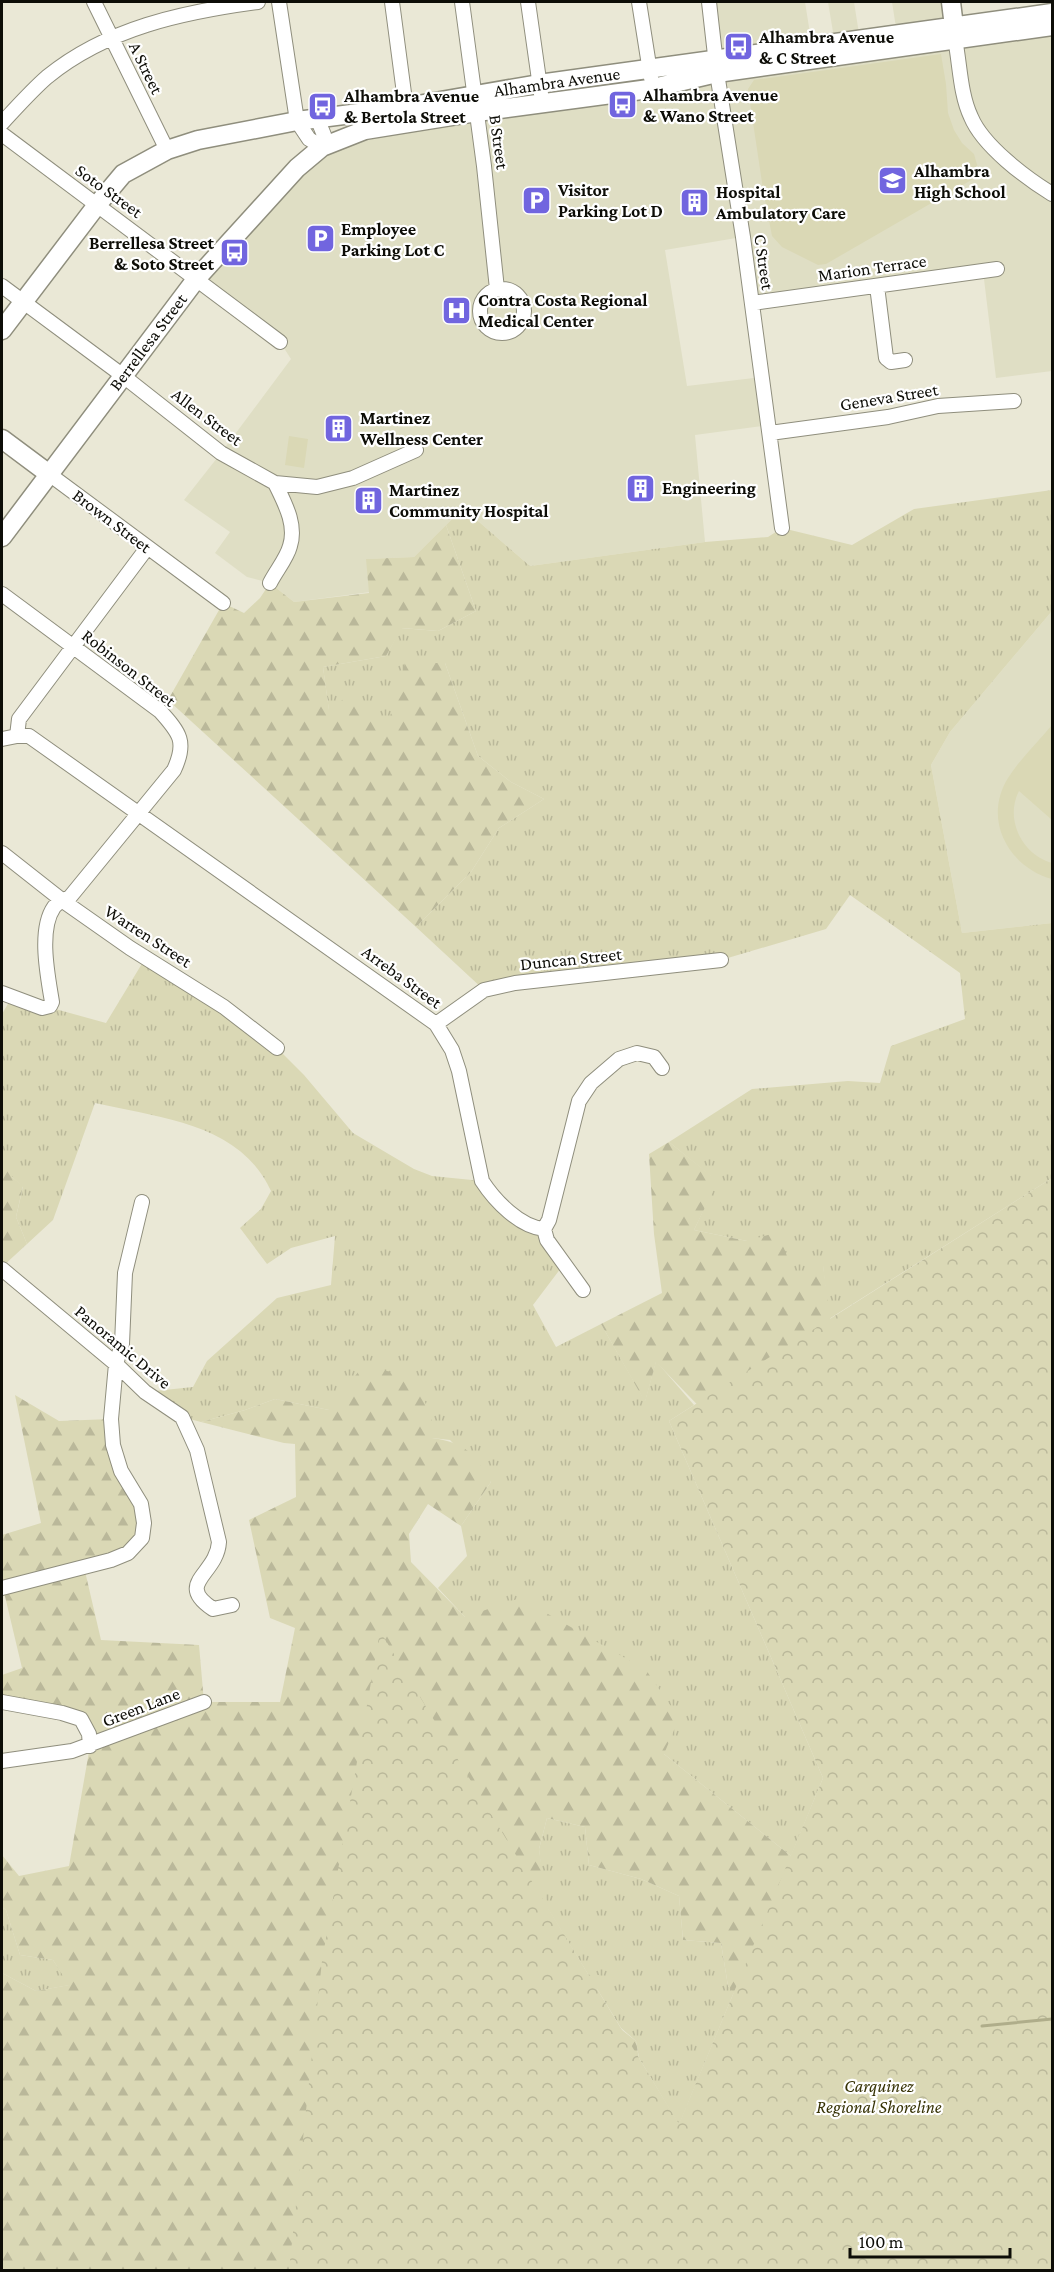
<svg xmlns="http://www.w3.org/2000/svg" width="1054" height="2272" font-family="'Crimson Pro',serif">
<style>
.built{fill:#dfdec4}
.grass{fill:url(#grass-tufts)}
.forest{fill:url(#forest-firs)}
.park{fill:url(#park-crowns)}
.pitch{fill:#dad8b5}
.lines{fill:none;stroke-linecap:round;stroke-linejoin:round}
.stream{stroke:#afad8a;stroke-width:3}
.street-casing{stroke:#8f8e7d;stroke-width:16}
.secondary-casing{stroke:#8f8e7d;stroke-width:21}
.street{stroke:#fff;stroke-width:14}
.secondary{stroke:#fff;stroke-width:18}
.labels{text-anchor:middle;stroke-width:4.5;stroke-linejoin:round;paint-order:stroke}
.poi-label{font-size:18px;font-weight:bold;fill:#0d0d07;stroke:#fff;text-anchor:start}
.street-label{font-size:18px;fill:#0d0d07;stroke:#fff}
.park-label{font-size:18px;font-style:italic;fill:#363204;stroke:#fff}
</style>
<defs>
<pattern id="grass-tufts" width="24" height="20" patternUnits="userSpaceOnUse" patternTransform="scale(1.5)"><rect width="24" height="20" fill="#dad8b5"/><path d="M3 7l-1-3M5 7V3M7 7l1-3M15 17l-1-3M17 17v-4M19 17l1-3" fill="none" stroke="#bab89a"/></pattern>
<pattern id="forest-firs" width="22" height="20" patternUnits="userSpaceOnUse" patternTransform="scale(1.5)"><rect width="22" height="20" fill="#dad8b5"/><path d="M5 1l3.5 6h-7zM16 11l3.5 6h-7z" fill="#bab89a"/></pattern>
<pattern id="park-crowns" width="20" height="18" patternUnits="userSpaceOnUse" patternTransform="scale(1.5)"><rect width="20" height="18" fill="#dad8b5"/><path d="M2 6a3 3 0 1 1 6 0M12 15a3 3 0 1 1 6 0" fill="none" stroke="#bab89a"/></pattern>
</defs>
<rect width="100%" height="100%" fill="#eae8d6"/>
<path class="built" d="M709,2H805L812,46L715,58Z
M828,2H854L860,40L835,44Z
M892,2H951L954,26L897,34Z
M1052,26V371L996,378L983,271L752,303L742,237L665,250L687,386L762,377L769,425L695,435L705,542L530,566L463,508L414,557L367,559L370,592L294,602L270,583L247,577L215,553L230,532L184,500L221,453L291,359L280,342L197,278L297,168L345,137Z
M1052,611V923L962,933L931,765L950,732Z"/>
<path class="grass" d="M1052,490V611L950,732L931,765L962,933L1052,923V1178L829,1319L823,1266L794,1276L747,1241L694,1230L717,1181L669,1142L752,1089L848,1081L880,1083L891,1046L965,1019L960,973L850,895L826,929L721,960L484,990L416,927L471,872L499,828L544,799L511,782L478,756L445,663L383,739L329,711L323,667L386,656L401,628L438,631L476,611L446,525L463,508L530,566L705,542L768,537L782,528L852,545L914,509Z
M146,957L277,1048L304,1075L353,1133L414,1169L432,1176L482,1181L533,1228L564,1264L533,1305L556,1347L601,1324L645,1401L656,1361L694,1405L669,1421L823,1778L791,1856L664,1754L465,1617L438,1588L467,1556L461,1526L491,1482L450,1440L432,1438V1419L329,1410L275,1399L245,1410L201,1422L182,1417L145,1392L193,1387L207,1361L277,1298L331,1285L335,1236L291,1248L267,1264L240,1228L261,1209L271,1191C240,1123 160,1118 95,1103L53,1220L27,1244L16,1217L23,1187L12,1177L2,1153V1014L12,997L106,1023Z
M547,1818L585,1827L589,1865L641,1879L679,1896L683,1940L721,1943L728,1986L734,1992L679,2125L639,2058L636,2041L621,2028L545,1904L539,1849Z
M2,1907L6,1910L20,1955L53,1960L70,1985L36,1991L2,1973Z"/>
<path class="forest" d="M446,525L476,611L438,631L402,628L386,656L323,667L329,710L357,689L384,738L405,663H445L478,756L511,782L544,799L499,828L471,872L416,927L168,700L223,603L244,613L260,598L270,583L294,602L369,593L366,559L414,557Z
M669,1142L718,1181L694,1230L747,1241L778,1232L794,1275L823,1265L834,1346L718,1426L656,1362L645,1402L601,1324L662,1293L654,1234L649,1154Z
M2,1153L11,1154L18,1166L12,1177L23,1186L16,1217L27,1244L2,1267Z
M362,1367L393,1372L417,1383L432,1419V1438C464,1442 476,1454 491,1482L461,1526L428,1504L409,1534L411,1562L465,1617L520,1598L646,1670L679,1718L664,1754L791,1856L749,2013L728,1986L721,1943L683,1940L679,1896L641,1879L589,1865L585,1827L547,1818L539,1849L557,1974L599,1975L594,2008L636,2041L650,2125L627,2270H2V1973L36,1991L69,1985L53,1960L20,1955L6,1910L2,1907V1855L19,1876L69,1866L90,1746L85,1724L2,1702V1675L22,1668L3,1588H2V1535L41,1523L15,1395L59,1421L111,1419L144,1523L128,1553L84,1567L101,1640L199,1645L204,1702H280L295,1628L270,1618L249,1520L296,1497L295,1444L284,1443L201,1422L245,1410L275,1399L329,1410Z"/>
<path class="park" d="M1052,1178V2270H289L322,1961L380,1631L679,2124L823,1778L669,1421Z"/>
<path class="pitch" d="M941,54L946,84L948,113L954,130L962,143L974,154L980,175L826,264L818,265L782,247L772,236L763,189L748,89L754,80Z
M289,436L308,439L304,468L285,465Z
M1052,725V820L1019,791C1004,820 1023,855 1052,863V879C1009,867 982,820 1008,778C1020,759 1038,742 1052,725Z"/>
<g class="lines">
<path class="stream" d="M982,2026L1052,2019"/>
<defs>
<path id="street" d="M94,2L167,150
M279,2L297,121L309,139L322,147L324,135L317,118
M392,2L407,116
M462,2L484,166L497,289
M528,2L541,94
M639,2L651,78
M709,2L717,73L743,237L782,528
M955,39C960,64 960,94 971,117C983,146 1026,178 1052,194
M2,123C16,108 31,91 47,77C107,28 183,12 258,2
M2,134L280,342
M2,286L122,375L221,453L275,483L317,487L353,478L416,450
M877,286L886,358L891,362L905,360
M480 311a22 22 0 1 1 44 0a22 22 0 1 1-44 0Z
M752,303L997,269
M770,433L888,417L938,406L1014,401
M49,474L223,603
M270,583C276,571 287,558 290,546C297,524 284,502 275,483
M2,594L160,711C180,733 187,742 174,770L70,897C65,899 57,903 54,907C38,930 48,977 52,1002L50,1006L42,1008L2,993
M17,736L19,719L147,548
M2,739L17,736H29L436,1024L452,1050L459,1071L482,1181C495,1201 520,1227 544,1229L549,1220L579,1101L591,1083L619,1059L637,1053L654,1057L662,1068
M2,853L63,901L130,948L224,1007L277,1048
M436,1024L484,990L515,983L721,960
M544,1229L547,1240L583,1290
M2,1269L116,1364L145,1392L182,1417L197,1450L219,1542C217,1575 174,1583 213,1609L232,1605
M2,1588L111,1560L128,1553L142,1538L144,1523L141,1504L121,1471L113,1445L111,1419L116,1364L122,1344L125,1273L142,1202
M2,1702L62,1713L81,1719L89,1734L90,1746
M2,1761L72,1751L204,1702"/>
<path id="secondary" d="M951,2L955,35
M2,330L97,205L123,174L167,150L198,140L297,121L406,107L539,84L1052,13
M2,439L49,474
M2,537L197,278L297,168L322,147L365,130L477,112L649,89L717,73L1052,26"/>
</defs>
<use href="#street" class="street-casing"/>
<use href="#secondary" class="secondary-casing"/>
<use href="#street" class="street"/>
<use href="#secondary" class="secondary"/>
</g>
<defs>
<symbol id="bus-square" viewBox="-11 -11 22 22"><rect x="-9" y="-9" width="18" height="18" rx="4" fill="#7165df" stroke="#fff"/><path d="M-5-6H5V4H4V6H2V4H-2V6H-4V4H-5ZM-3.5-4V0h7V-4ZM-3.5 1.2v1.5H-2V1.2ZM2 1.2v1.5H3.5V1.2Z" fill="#fff"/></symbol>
<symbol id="school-square" viewBox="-11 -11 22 22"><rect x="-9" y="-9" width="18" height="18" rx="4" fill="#7165df" stroke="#fff"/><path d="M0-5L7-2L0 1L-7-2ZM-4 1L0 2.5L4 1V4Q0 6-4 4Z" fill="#fff"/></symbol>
<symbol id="parking-square" viewBox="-11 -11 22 22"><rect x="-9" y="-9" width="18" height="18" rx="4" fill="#7165df" stroke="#fff"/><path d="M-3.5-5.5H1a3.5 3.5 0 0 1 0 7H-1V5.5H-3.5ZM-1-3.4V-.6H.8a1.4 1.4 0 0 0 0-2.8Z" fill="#fff"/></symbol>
<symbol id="building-square" viewBox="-11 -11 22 22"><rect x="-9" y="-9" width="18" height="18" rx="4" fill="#7165df" stroke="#fff"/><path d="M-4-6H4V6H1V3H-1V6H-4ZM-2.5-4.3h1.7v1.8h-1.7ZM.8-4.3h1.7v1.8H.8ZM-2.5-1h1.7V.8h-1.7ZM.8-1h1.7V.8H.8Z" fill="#fff"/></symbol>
<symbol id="hospital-square" viewBox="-11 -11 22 22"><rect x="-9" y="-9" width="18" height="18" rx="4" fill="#7165df" stroke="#fff"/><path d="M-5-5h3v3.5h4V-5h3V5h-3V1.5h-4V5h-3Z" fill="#fff"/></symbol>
</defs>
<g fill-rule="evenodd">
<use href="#bus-square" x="722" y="30" width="33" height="33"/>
<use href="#bus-square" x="606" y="88" width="33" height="33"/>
<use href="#bus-square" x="306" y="90" width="33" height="33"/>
<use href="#school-square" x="876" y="164" width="33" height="33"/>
<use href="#parking-square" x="520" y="184" width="33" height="33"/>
<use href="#building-square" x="678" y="186" width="33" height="33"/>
<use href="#parking-square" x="304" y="222" width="33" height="33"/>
<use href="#bus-square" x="218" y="236" width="33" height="33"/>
<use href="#hospital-square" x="440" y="294" width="33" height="33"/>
<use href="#building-square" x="322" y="412" width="33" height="33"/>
<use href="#building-square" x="624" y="472" width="33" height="33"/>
<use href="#building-square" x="352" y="484" width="33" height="33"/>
</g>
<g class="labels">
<g class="poi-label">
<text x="759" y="43">Alhambra Avenue<tspan x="759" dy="21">&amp; C Street</tspan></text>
<text x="643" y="101">Alhambra Avenue<tspan x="643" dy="21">&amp; Wano Street</tspan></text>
<text x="344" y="102">Alhambra Avenue<tspan x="344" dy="21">&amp; Bertola Street</tspan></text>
<text x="914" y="177">Alhambra<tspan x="914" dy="21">High School</tspan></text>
<text x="558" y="196">Visitor<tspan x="558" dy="21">Parking Lot D</tspan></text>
<text x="716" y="198">Hospital<tspan x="716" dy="21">Ambulatory Care</tspan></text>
<text x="341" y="235">Employee<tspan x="341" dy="21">Parking Lot C</tspan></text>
<text x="214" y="249" text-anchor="end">Berrellesa Street<tspan x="214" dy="21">&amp; Soto Street</tspan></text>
<text x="478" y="306">Contra Costa Regional<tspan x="478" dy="21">Medical Center</tspan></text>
<text x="360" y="424">Martinez<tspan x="360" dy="21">Wellness Center</tspan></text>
<text x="662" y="494">Engineering</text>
<text x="389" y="496">Martinez<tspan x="389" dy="21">Community Hospital</tspan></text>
</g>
<g class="street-label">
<text transform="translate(146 68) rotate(64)" y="6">A Street</text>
<text transform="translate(557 82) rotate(-8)" y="6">Alhambra Avenue</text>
<text transform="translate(499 142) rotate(82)" y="6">B Street</text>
<text transform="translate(109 191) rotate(36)" y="6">Soto Street</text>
<text transform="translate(764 262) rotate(82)" y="6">C Street</text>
<text transform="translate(872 268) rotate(-8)" y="6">Marion Terrace</text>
<text transform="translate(148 342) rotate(-53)" y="6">Berrellesa Street</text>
<text transform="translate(889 397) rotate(-9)" y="6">Geneva Street</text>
<text transform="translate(207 417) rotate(37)" y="6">Allen Street</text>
<text transform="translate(112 521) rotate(37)" y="6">Brown Street</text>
<text transform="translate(129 668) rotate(38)" y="6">Robinson Street</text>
<text transform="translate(148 936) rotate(33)" y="6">Warren Street</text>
<text transform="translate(571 959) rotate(-6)" y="6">Duncan Street</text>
<text transform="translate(402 977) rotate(36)" y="6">Arreba Street</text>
<text transform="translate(123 1347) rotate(40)" y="6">Panoramic Drive</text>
<text transform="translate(141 1707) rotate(-21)" y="6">Green Lane</text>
</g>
<g class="park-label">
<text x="879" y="2092">Carquinez<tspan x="879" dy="21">Regional Shoreline</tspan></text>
</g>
</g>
<rect width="1054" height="2272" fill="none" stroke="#0d0d07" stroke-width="6"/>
<path d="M850 2248v9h160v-9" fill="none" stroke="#0d0d07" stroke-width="3"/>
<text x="859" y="2248" font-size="18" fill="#0d0d07" stroke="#ffffff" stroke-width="4.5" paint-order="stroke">100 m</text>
</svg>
